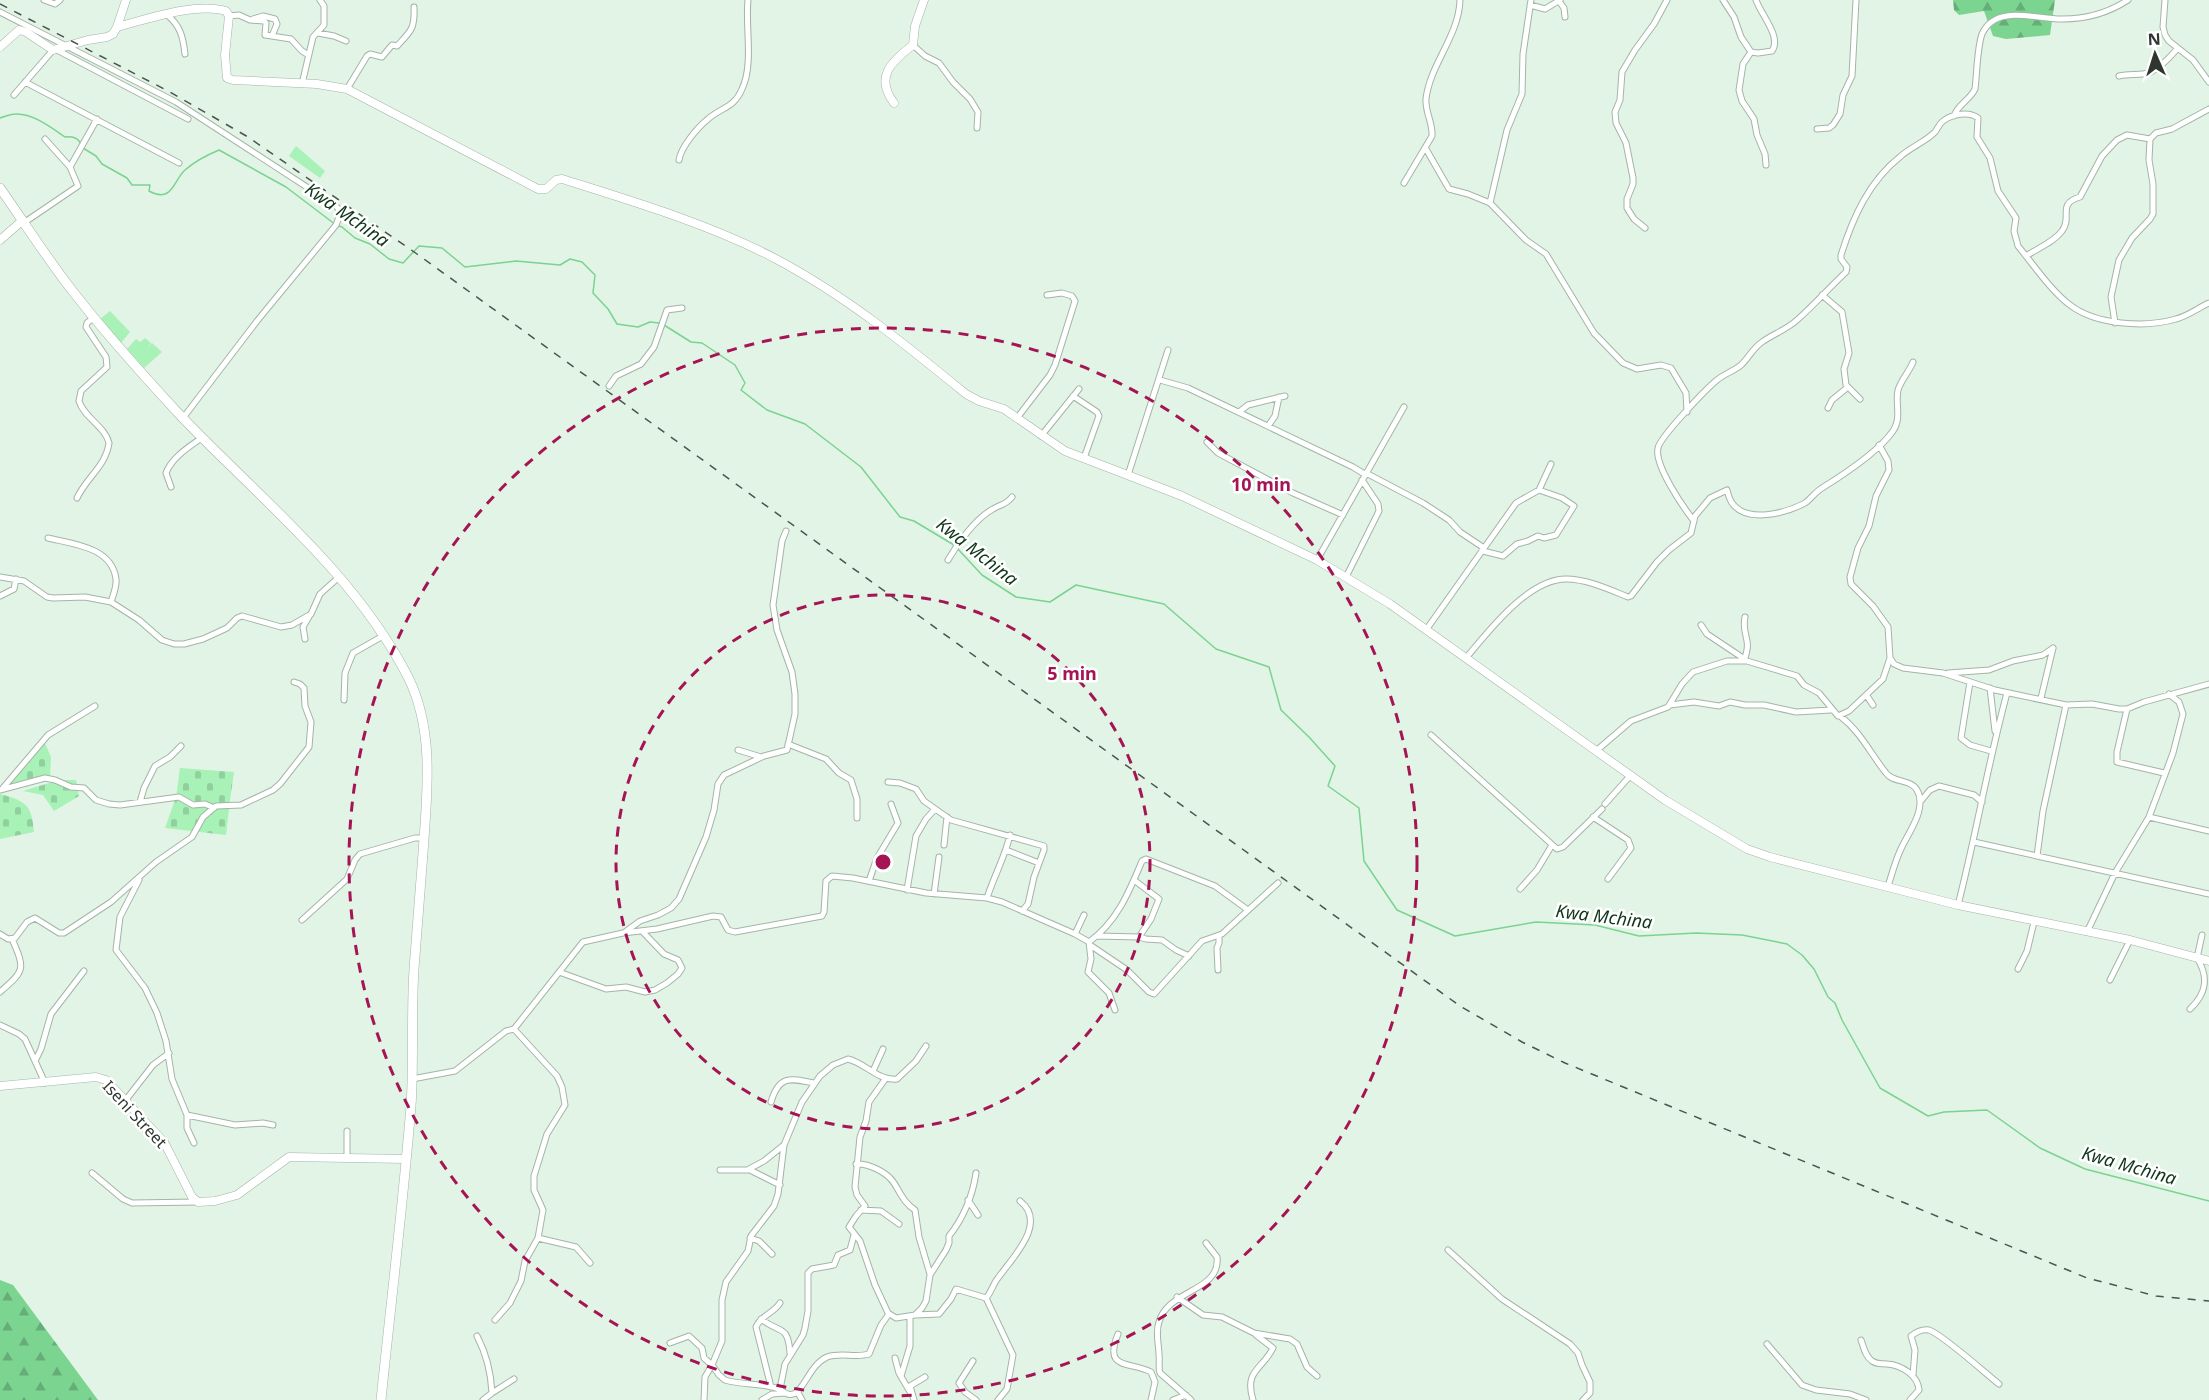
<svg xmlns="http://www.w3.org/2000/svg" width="2209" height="1400" font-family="'Noto Sans',sans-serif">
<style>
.forest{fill:url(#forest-firs)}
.cemetery{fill:url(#cemetery-stones)}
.garden{fill:#a8f1b7}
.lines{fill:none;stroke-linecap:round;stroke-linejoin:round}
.stream{stroke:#7ad390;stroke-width:1.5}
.street-casing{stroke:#a3b5a6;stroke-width:7}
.secondary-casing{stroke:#a3b5a6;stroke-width:9}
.highway-casing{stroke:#a3b5a6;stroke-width:10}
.street{stroke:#fff;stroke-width:5}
.secondary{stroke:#fff;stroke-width:8}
.highway{stroke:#fff;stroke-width:9}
.rail{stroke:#4c544d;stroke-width:1.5;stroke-dasharray:8 8;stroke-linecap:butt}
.ring{fill:none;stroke:#a51453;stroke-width:3;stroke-dasharray:10 8}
.labels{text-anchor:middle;stroke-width:5;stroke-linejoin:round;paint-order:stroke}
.street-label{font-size:16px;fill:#2f3630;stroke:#fff}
.water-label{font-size:18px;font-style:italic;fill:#11361c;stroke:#fff}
.centre{fill:#a51453;stroke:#fff;stroke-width:3}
.ring-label{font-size:18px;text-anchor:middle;font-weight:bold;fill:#a51453;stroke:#fff;stroke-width:5;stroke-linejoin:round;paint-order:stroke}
</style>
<defs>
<pattern id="forest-firs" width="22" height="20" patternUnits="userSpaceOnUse" patternTransform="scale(1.5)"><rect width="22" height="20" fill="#7cd491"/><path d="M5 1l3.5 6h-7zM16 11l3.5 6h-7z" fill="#66ad77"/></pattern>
<pattern id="cemetery-stones" width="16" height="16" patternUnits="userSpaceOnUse" patternTransform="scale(1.5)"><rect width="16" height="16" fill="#a8f1b7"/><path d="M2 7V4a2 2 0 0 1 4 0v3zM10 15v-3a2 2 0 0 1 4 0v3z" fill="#91cf9e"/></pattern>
</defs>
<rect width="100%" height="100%" fill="#e2f4e5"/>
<path class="forest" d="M1953,0H2055L2050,35L2006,39L1993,36L1984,11L1959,15L1954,10Z
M0,1280L13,1285L98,1400H0Z"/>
<path class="cemetery" d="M44,741L51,757L50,777L8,787Z
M180,768L234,772L229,807L176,798Z
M59,780H76L79,796L54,811L43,795L23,791Z
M0,794C26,801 32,805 34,832L0,839Z
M175,800L229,809L226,835L165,828Z"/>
<path class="garden" d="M296,146L325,171L320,178L289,156Z
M110,311L130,332L121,343L100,319Z
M145,338L151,343L147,348L152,343L162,352L144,368L127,349L136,339L140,342Z"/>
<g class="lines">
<path class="stream" d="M0,118C4,117 10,114 15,114C33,113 52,128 65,137C72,136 78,137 81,144
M83,148L96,156L102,164L127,178L132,185H150L149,191C173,204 174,179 185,170C194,162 207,155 219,150L286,187L336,225L342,227L355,238L370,244L389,259L403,263L419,246L442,248L465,267L516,261L560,265L570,259L582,262L595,275L593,293L608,309L617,324L638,327L650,322L659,323
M664,325L691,342L702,343L735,365L745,383L741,390L767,410L805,424L861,467L900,517L914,521L954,545
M957,548L982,575L1016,597L1050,602L1076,585L1164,604L1216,649L1269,667L1281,710L1309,737L1335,766L1328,786L1359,808L1364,861L1397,910L1455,936L1536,922L1595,925L1639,936L1696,933L1742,935L1787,944L1802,955L1814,969L1828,997L1835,1003L1842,1020L1880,1088L1928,1116L1944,1112L1987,1110L2040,1148L2085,1169L2209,1201"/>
<defs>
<path id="street" d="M44,0L55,4L60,0
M1723,0L1734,17L1741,37L1751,52L1758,53L1772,51C1782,37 1761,15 1756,0
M2165,0L2163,27L2165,35L2169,41L2193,60L2209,82
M1559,1L1564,8L1565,17
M1530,5L1545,9L1560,0
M0,12L176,102L336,206L341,212L336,225L257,321L183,418
M166,14C180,25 183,36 185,54
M229,16L239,15L250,20L264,21L266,23L265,35L291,39L302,51L307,54
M253,19L263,16L275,19L277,24L272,36
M318,33L334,36L346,41
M913,45L925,56L939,63L953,82L970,99L978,112L977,128
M55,49L188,119
M1751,52L1743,64L1739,90L1742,101L1754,119L1757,135L1765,154L1766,165
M2119,76C2128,74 2135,75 2143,74C2156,73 2170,57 2178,48
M25,82L179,163
M302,84L313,37L324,25V6L320,0
M347,89L367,56L370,54L382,57L392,45L397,46C411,31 415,29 414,7
M14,95L53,50
M1954,116C1958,104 1970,100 1975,89C1977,74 1977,48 1982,34C1996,3 2038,20 2063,19C2086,19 2108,13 2128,0
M1817,129L1829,128L1833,125L1840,114L1843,95L1852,76L1856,0
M1426,149L1449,189L1468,194L1490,203L1526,240L1546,254L1594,333L1623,363L1637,369L1661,365L1671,368L1686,393L1687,412
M679,160C681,147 697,128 708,119C722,107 734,108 742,89C754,64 745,27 748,0
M70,167L97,119
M1404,183L1432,136C1433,123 1425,112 1426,99C1430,64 1459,36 1460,0
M1490,203L1507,130L1522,94L1523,54L1531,0
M25,222L78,186L70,167L45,139
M1645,228L1634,219L1627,208V199L1633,184V178L1626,143L1616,123L1615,112L1620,100L1622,72L1635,50L1654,24L1667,0
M2026,256C2038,248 2054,242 2062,231C2073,217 2056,204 2080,197L2102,156L2117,140L2127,135L2150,139
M1822,295L1842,312L1849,353L1844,369L1846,385L1860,399
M2115,323L2111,297L2119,260L2132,238L2150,219L2153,214V184L2149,160L2150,139L2156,133L2172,129L2209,109
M1160,380L1188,388L1353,467L1366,475
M609,386L616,376L641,364L654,347L667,310L682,308
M1073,396L1097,412L1099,416L1084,458
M1828,408L1832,400L1848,387
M1239,412L1248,405L1285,396
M1017,418L1050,375L1055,365L1075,301L1072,296L1062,293L1047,295
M1268,426L1275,416L1279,397
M1041,436L1079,389
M1207,442L1218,453L1293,493L1343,515
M1879,445L1888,461L1889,470L1876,496L1869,526L1858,548L1850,577L1851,584L1873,606L1888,627L1890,658L1894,664L1903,668L1943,673L1995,690L2066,705L2092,704L2119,709H2127L2144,702L2209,684
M1366,473L1423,503L1449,520L1460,532L1484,548
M1128,475L1168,350
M171,487L166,473C172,457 189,447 203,437
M77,498C86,478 106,466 109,443C105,426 84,418 79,401L81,391L107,367L106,357L86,327L87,323L94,317
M1694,521C1683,507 1654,465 1658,448C1660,437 1706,389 1717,380C1724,374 1734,371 1741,365C1748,359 1752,349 1762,342C1773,334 1786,330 1797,320C1814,305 1829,288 1846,272L1847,267L1841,259V255C1853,217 1869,181 1901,156C1911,147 1925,142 1935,132C1938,128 1939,124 1943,121C1952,114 1969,111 1978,118L1977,137L1990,158L1998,191L2016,218L2014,231L2018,246C2033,264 2051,291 2070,305C2096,325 2145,328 2176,319C2188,316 2198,308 2209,303
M48,538C73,544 112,547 116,579C117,587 113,595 111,602
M1483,551L1503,556L1517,544L1528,541L1538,536L1544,538L1556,535L1574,506L1562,498L1539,490
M948,560C957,544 976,518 993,509C1001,504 1006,505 1012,497
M1317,560L1404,407
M0,577L24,581L47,597L53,598L85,597L111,602L139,620L162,640L174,644H184L203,639L227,628L237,618L242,616L281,627L292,625L311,614L320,594L339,577
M1346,577L1379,511L1378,504L1362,480
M0,596L14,589L16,579
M1701,625L1707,634L1746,660
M1426,630L1516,503L1539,490L1551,464
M305,639L303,627L310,615
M1466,658C1488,632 1528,579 1566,579C1587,579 1608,589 1628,597L1631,596L1657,562L1669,550L1691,533L1695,516L1710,498L1727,490C1728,494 1730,500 1732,503C1747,524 1786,513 1805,503C1811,499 1815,492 1822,488C1843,475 1879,451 1893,431C1902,418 1895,404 1898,390C1901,380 1909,372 1913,362
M1744,660C1753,638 1741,636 1745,617
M1948,673L1989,670L2013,661L2043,655L2053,648
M1970,682L1961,738L1970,745L1991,751
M1990,688L1995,731
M1867,696L1873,705
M2041,698L2053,648
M344,700L345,673L353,653L383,636
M1670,705L1694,702L1719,706L1730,702L1745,705H1764L1796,712L1831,710
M2127,709L2117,752V762L2164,773
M1840,716C1861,732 1870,753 1886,773C1893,783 1911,779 1917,790C1928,809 1907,834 1900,851C1895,862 1892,874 1888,886
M1431,735L1557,849L1563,847L1602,809
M788,744L826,759L839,773L851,780L857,799V818
M738,750L761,757
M1596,751L1631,721L1668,707L1682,684L1693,672L1727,661H1747L1797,676L1804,685L1819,693L1838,716L1849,711L1883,679L1890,658
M888,782L900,783L916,789L924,801L951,820L1044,846V850L1034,877L1028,904L1022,911
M2,789L48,735L95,706
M0,790L45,778L55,780L71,787L84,788L96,800L109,804L120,805L179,797L193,805L205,804L214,808
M140,802L144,788L155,766L170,757L181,746
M1920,802L1930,790L1939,786L1974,795L1982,802
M1605,804L1630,776
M1593,817L1628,840L1631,848L1608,879
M2149,817L2209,831
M1974,842L2209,894
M944,845L947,817
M1006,850L1039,863
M2037,856L2043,811L2066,705
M139,880L120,917L116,950L145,988L157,1013L166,1041L172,1079L187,1115L235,1125L263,1123L273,1125
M1134,880L1159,899L1151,919L1139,937
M869,881L877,858L898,823L891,804
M1520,889L1537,870L1552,845
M907,890L916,836L926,819L935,809
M934,894L939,857
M987,898C994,876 1005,857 1010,835
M1958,905C1976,835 1988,763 2007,693
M302,920L347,879L355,860L360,854L415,838H424
M625,932L640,921L658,915L671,908L679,899L706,837L714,810L718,784L724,775L764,756L787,750L795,714V694L792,672L777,630L773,605L782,541L786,531
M2087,932L2115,873L2149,817L2173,753L2183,714L2179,702L2169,694
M0,934L8,939L15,938L27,922L35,918L59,933H64L111,902L156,862L192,837L203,817L216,806L241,805L273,790L280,784L309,747L311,722L305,706L304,688L300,684L294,682
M1075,934L1084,915
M1097,936L1139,937L1146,939L1162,940L1176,950L1189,956
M1089,942C1117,922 1129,892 1142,861L1146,859L1215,886L1248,910
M1090,945L1127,970L1149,992L1154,994L1202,941L1222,934L1278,883
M2018,969L2027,951L2034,922
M1218,970L1217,948L1219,943V936
M559,972L606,989L626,987L645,992L655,990L667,983L678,974L682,968L678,960L664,954L642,931
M2110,980L2130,940
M0,992C24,971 26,970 12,939
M2190,1009C2207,993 2209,977 2197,958L2202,935
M0,1025L19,1034L25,1039L45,1083
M35,1061L41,1049L51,1014L84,971
M873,1071L883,1049
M886,1078L869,1102L866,1121L860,1137L855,1187L857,1195L865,1206L856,1216L849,1227L860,1241L875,1285L888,1313L896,1318L915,1315L922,1308L926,1301L930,1275L946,1250L949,1243V1236C963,1219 973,1195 976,1173
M412,1079L455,1071L506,1031L514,1029L583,942L623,933L657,929L713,916L721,917L728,930L735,932L822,916L824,912L826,881L832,876L853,878L926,893L987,898L1002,902L1075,934L1089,942L1091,959L1088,972L1109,993L1115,1010
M125,1101L153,1065L169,1053
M771,1102C779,1075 790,1078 814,1083
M187,1115V1128L194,1143
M347,1157V1131
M856,1164C868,1163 887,1172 894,1183C901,1194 904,1203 915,1210L919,1237L930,1274
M749,1169L764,1161L784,1145
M720,1170H750L780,1185
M92,1173L123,1199L132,1203L198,1202
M968,1200L978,1215
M861,1210L881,1211L899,1224
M538,1238L576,1247L590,1263
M750,1238L759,1241L772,1254
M1448,1250L1502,1299L1570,1344L1578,1353L1582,1365L1590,1382V1393L1583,1400
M1177,1297L1203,1315L1222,1317L1254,1333L1290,1339L1297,1344L1307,1367L1317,1376
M889,1314L881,1325L869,1354C856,1358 840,1352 827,1357C812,1364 807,1382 797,1392C789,1399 783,1390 776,1388C759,1383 741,1385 725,1380L719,1375L712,1365L722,1341V1300L726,1282L748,1251L751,1236L774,1206L778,1194L784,1145L802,1102L820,1076L833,1065L848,1059C865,1063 878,1081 897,1079L916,1061L926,1046
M915,1315L939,1314L951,1299L956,1289L986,1298
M761,1319C780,1334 788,1324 790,1353
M495,1320L510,1303L521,1281L525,1261L538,1238L543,1210L534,1190V1176L547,1134L565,1105L562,1087L557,1076L514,1029
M1118,1334C1103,1371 1130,1361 1151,1372L1155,1382L1151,1400
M477,1336C487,1355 491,1372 492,1393L483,1400
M1861,1340C1864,1348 1865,1356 1872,1361C1878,1365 1881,1363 1887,1364C1901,1365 1918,1375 1919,1390L1910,1400
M670,1343L689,1336L702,1348L704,1358L712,1365L705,1377L704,1400
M1767,1344L1802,1385L1816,1390L1850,1394L1866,1400
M895,1358L899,1373L910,1392
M973,1361L959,1383L965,1392L976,1400
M1913,1375L1915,1350L1911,1336C1916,1332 1922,1329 1929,1330C1942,1334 1985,1373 1999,1384
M901,1376L910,1346V1316
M771,1387L756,1327C760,1316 774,1313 780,1303
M780,1389L785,1364L803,1335L805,1328L808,1311V1273L812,1269L834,1265L838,1255L850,1250L854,1235
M797,1391L802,1400
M492,1393L514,1379
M762,1400L772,1394L785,1393
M914,1400L910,1386L925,1377
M998,1400L1007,1389L1013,1355L986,1298C991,1293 993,1284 998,1278C1013,1257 1048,1223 1020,1201
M1173,1400L1186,1395
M1191,1400L1160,1373C1158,1367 1160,1361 1159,1355C1159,1344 1155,1333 1159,1322C1168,1289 1221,1292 1217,1257L1206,1243
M1253,1400C1244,1370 1262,1370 1273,1348L1256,1335"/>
<path id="secondary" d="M117,27L126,0
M0,47L19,30L26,32L53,50L88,40L107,37L113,34L117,27C148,19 195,2 226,11L229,16L225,55L227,78L233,80L317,84L347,89L538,189H546L556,180L562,179C632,201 712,225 776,259C846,296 906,345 966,394L979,401L1004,409L1065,451L1182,496L1317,560L1390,604L1665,800L1747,849L1770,857L1958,905L2130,940L2209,961
M894,103C874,77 892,61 913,45L915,26L924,0
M0,240L23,220
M0,1086L96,1077L106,1080L164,1142L192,1197L198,1202L215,1201L237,1195L289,1157L406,1159"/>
<path id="highway" d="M0,188C24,222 46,257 71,289C105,333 142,374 179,414C259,498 354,572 408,677C435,731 427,794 423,853C420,891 417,930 414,969C411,1015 414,1061 411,1106C403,1204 391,1302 381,1400"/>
</defs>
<use href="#street" class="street-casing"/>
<use href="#secondary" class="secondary-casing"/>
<use href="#highway" class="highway-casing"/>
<use href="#street" class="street"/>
<use href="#secondary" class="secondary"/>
<use href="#highway" class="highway"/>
<path class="rail" d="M0,4L170,92L248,137L417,254L1460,1006L1522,1042L1565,1063L2087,1278L2156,1296L2209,1301"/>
</g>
<g class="ring">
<circle cx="883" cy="862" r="267"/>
<circle cx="883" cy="862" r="534"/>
</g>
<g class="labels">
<g class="street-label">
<text transform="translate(135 1114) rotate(47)" y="6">Iseni Street</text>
</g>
<g class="water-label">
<text transform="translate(347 215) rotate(35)" y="6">Kwa Mchina</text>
<text transform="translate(977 552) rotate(38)" y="6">Kwa Mchina</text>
<text transform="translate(1604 917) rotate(7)" y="6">Kwa Mchina</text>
<text transform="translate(2129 1166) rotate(16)" y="6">Kwa Mchina</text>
</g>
</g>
<circle cx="883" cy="862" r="9" class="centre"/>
<g class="ring-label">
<text x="1261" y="491">10 min</text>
<text x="1072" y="680">5 min</text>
</g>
<g transform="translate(2155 54) rotate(357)" stroke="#ffffff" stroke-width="4.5" paint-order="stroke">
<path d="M0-4.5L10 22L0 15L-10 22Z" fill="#2f3630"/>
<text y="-9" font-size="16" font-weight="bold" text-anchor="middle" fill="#2f3630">N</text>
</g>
</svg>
